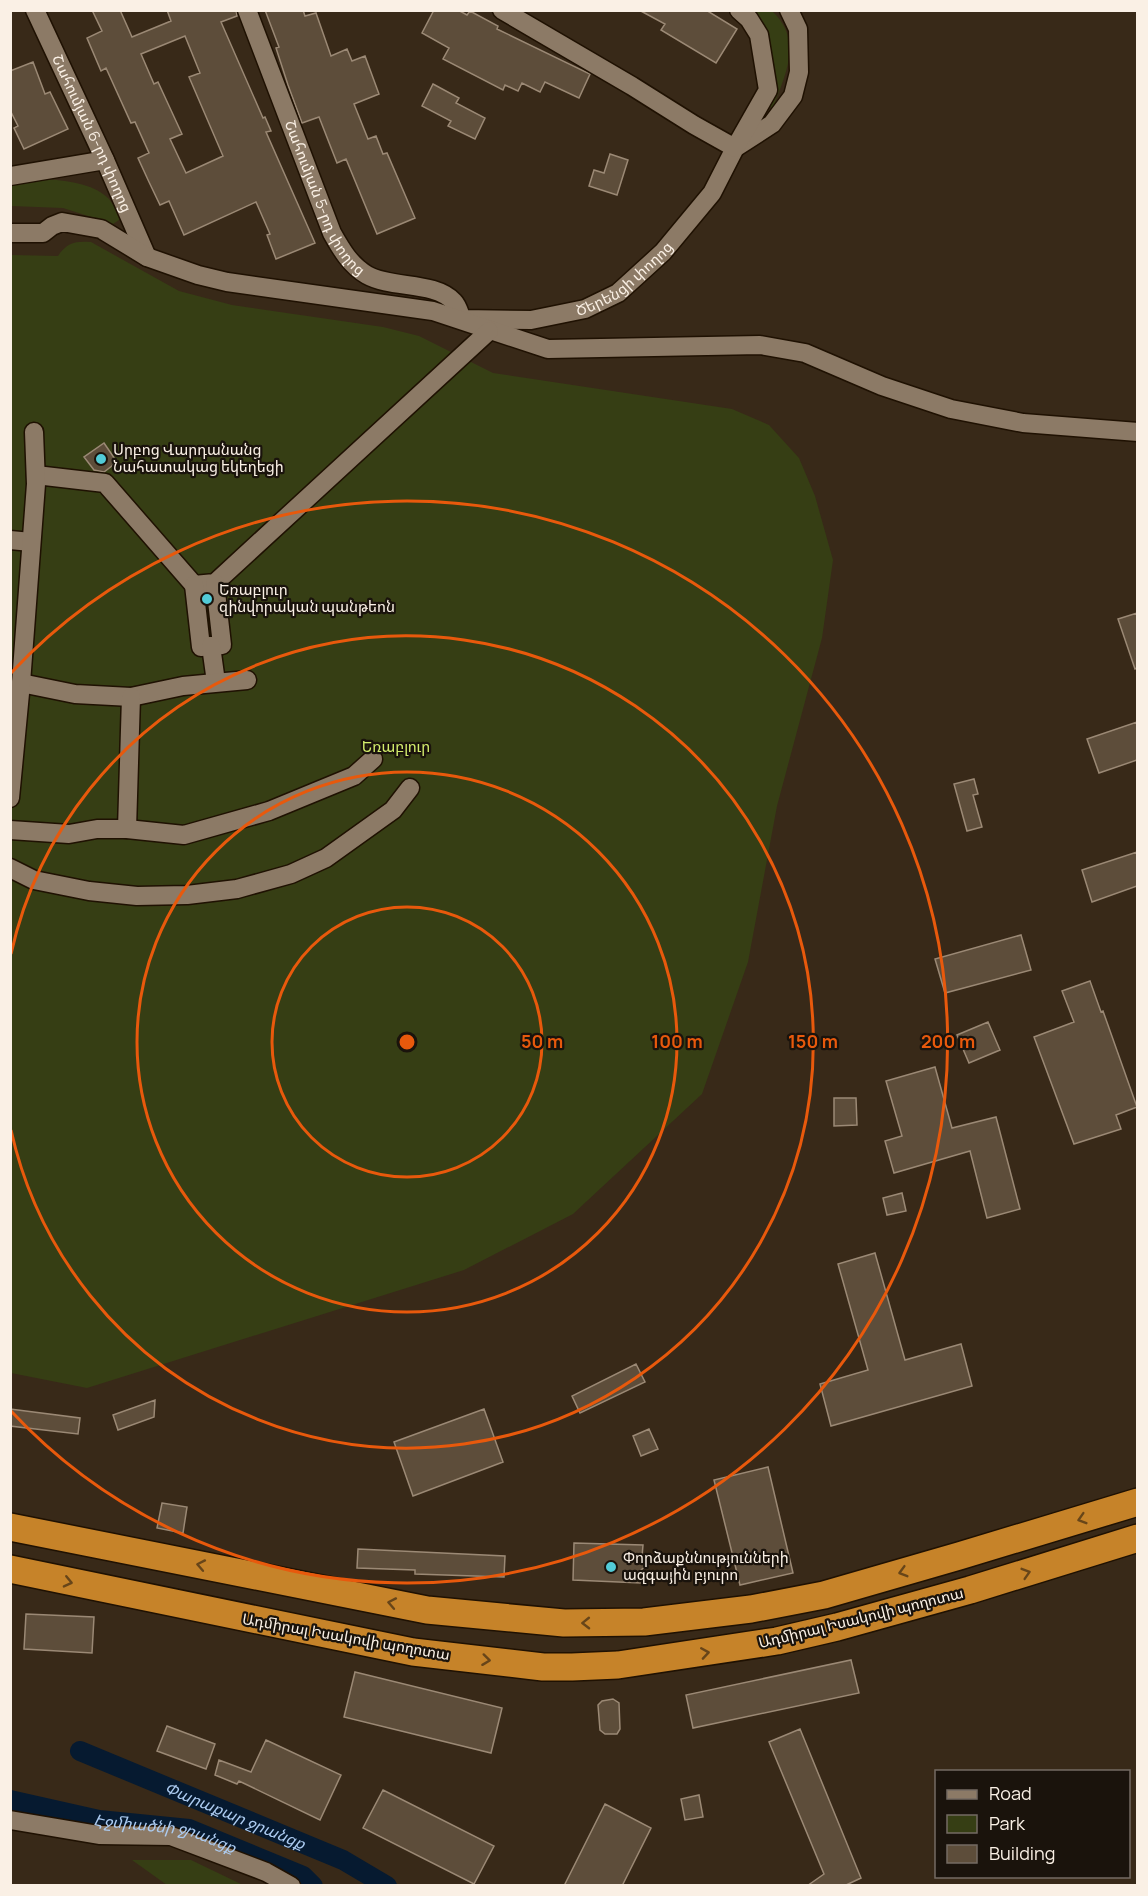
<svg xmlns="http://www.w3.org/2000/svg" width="1148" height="1896" font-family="Manrope,'Noto Sans Armenian',sans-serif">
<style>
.green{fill:#363e14}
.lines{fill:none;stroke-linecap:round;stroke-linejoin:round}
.canal{stroke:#061a30;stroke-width:20}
.building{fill:#5d4d3a;stroke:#9b8975;stroke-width:1.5;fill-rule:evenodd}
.minor-casing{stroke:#1f1102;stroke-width:21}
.highway-casing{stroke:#1f1102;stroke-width:30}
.minor{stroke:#8c7a66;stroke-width:18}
.highway{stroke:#c68329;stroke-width:27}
.oneway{stroke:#674519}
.ring{fill:none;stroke:#e8590c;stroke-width:3}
.poi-dot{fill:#52cbd7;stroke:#1a130c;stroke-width:2}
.labels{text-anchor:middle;stroke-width:4.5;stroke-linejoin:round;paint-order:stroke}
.street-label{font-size:15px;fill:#faf0e5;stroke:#1a130c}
.poi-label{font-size:15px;fill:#faf0e5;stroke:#1a130c;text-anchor:start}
.park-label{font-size:15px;fill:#d2ec6c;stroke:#1a130c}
.water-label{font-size:16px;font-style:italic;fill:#accbf0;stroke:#1a130c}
.centre{fill:#e8590c;stroke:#1a130c;stroke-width:3}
.ring-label{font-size:18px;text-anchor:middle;font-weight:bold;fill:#e8590c;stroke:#1a130c;stroke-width:4.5;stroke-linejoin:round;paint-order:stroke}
</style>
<rect width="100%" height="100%" fill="#382918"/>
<path class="green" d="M753,11H772C804,41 785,75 772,110C766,102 774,81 773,69C772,47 762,29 753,11Z
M47,179C67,181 92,183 108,198C113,203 117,212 122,218L113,224L63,208L11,206L10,182Z
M91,242L179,291L232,305L383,327L419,336L493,373L732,409L769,425L799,458L815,496L833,560L822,638L777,806L748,962L702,1094L573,1214L464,1270L87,1388L11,1373V255L58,256C67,242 76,241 91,242Z
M132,1860H191L243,1885H167Z"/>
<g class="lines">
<g class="canal">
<path id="s1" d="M80,1751L343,1860L387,1886"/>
<path id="s2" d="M10,1800L99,1820L189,1829L303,1876L313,1886"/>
</g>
</g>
<path class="building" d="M92,10H120L132,37L171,21L167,10H236L237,16L221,22L263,118L265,117L271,131L266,132L315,243L276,259L267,235L270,234L256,202L184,235L169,201L160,205L149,182L138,158L149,153L135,122L131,123L106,68L101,71L87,38L102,31ZM185,36L200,73L189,77L223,156L186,173L170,139L182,134L158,82L154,84L141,54Z
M265,10H303L305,16L316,13L331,56L347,49L352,61L365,56L379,94L354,104L368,139L376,136L383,154L387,153L415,218L377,234L346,159L337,163L319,117L302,123L288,85L276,48L279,47Z
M434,10H458L467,15L470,11L498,26L497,29L590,74L579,98L545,82L540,92L522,83L518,91L505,85L503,90L443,59L449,48L422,33Z
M639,10H706L737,29L716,63L661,30L665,24Z
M33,62L45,94L50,92L68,129L24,149L14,128L18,126L10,110V71Z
M433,84L459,98L456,103L485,118L475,139L448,126L451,121L422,106Z
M610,154L628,160L617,195L589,186L594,170L604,173Z
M104,443L117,462L104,472L94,470L84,457Z
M1137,613V668L1135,669L1118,619Z
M1137,722V760L1099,773L1087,739Z
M974,779L978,794L973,795L982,827L967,831L954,784Z
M1137,852V886L1092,902L1082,870Z
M1021,935L1031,970L945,993L935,959Z
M1090,981L1101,1012L1103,1011L1137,1107L1116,1115L1121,1129L1074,1144L1034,1037L1074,1022L1062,991Z
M988,1022L1000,1050L969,1063L957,1035Z
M935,1067L952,1128L996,1117L1020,1209L987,1218L970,1151L894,1173L885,1141L902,1136L886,1081Z
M834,1098H856L857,1125L834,1126Z
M902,1193L906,1211L887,1215L883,1198Z
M875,1253L905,1360L961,1344L972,1386L831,1426L820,1384L868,1370L838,1264Z
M636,1364L645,1382L580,1413L572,1396Z
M155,1400L154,1417L118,1430L113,1415Z
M10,1409L80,1418L78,1434L10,1426Z
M484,1409L503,1462L413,1496L394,1442Z
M649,1429L658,1449L641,1456L633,1436Z
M768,1467L793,1573L740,1585L714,1480Z
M162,1503L187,1507L183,1533L157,1528Z
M574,1543L643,1545L642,1557L652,1562L641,1570V1583L573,1580Z
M358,1549L505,1556L504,1577L415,1574V1570L357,1568Z
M26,1614L94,1617L92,1653L24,1649Z
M851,1660L859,1693L693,1728L686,1695Z
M355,1672L502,1708L491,1753L344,1717Z
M613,1699L619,1703L620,1729L617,1734H605L600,1730L598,1705L602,1701Z
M167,1726L215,1744L206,1769L157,1751Z
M800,1729L861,1878L844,1886H807L824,1874L769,1742Z
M266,1740L341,1775L320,1820L239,1781L237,1784L215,1775L219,1760L251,1772Z
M383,1790L494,1846L474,1884L363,1828Z
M699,1795L703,1817L685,1820L681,1799Z
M605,1804L651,1828L622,1886H564Z"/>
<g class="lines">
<defs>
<g id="minor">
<path id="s3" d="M35,10L105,160L147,257"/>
<path id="s4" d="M247,10L332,233C341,249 350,265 367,275C392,289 435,281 454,302C458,306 460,315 462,319L531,320L585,309L618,293L663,252L712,193L735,148L772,124L793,96L799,72L798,29L789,10"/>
<path d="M502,10L632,86L694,125L735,148L768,90L759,35L749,19L739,10"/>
<path d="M10,176L105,160"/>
<path d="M10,233H43L52,226L62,222L101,229L147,257L198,275L227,282L433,311L548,349L760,345L805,353L882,386L951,409L1023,423L1138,432"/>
<path d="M36,475L105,483L194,585L215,583L489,331"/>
<path d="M10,540L31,542"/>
<path d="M194,585L201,647L222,645L215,583"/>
<path d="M211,646L216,682"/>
<path d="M21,683L75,694L131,697L183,686L247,680"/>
<path d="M10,798L21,683L36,484L34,432"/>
<path d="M127,829L131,697"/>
<path d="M10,830L69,834L97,829H127L184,835L269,811L354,776L373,759"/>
<path d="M10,868L34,880L89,891L137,896L187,895L237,889L291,874L326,858L393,810L410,788"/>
<path d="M10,1820L99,1835L171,1836L266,1872L291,1886"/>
</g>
<path id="highway" d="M10,1527L427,1610L564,1623L644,1622L751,1609L824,1595L959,1556L1138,1502
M10,1569L413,1652L543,1667H572L618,1665L777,1641L837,1627L970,1590L1138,1538"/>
</defs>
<use href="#minor" class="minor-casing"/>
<use href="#highway" class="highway-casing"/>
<use href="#minor" class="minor"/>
<use href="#highway" class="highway"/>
</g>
<defs><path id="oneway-chevron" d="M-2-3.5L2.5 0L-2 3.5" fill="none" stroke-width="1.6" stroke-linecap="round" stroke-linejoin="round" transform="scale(1.5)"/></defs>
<g class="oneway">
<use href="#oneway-chevron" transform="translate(1082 1519) rotate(163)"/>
<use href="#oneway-chevron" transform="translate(201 1565) rotate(-169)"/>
<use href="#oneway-chevron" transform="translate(903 1572) rotate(164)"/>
<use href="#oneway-chevron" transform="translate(1026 1573) rotate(-17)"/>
<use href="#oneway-chevron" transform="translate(68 1582) rotate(13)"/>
<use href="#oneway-chevron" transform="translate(392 1603) rotate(-169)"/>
<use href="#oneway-chevron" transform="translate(586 1623) rotate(179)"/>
<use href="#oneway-chevron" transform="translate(705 1653) rotate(-9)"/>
<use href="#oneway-chevron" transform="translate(486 1660) rotate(7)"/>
</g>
<g class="ring">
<circle cx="407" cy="1042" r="135"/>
<circle cx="407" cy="1042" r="270"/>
<path d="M11 954A406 406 0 1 1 11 1130"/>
<path d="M11 673A541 541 0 1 1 11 1411"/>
</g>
<g class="poi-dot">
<circle cx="101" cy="459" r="6"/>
<circle cx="207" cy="599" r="6"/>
<circle cx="611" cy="1567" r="6"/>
</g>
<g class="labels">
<g class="street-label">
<text dy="5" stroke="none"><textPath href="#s3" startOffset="136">Շահումյան 6-րդ փողոց</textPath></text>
<text dy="5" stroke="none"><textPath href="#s4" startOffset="204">Շահումյան 5-րդ փողոց</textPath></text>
<text dy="5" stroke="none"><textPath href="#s4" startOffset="579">Ծերենցի փողոց</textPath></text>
<text transform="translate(861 1618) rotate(-14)" y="5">Ադմիրալ Իսակովի պողոտա</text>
<text transform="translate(346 1637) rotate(10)" y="5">Ադմիրալ Իսակովի պողոտա</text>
</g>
<g class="poi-label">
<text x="113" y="455">Սրբոց Վարդանանց<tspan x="113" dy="17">Նահատակաց եկեղեցի</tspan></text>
<text x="219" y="595">Եռաբլուր<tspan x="219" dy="17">զինվորական պանթեոն</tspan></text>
<text x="623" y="1563">Փորձաքննությունների<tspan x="623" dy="17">ազգային բյուրո</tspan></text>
</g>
<g class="park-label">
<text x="396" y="752">Եռաբլուր</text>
</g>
<g class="water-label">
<text dy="6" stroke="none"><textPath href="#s1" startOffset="168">Փարաքար ջրանցք</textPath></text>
<text dy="6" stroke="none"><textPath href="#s2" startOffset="159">Էջմիածնի ջրանցք</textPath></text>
</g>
</g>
<circle cx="407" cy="1042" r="9" class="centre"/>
<g class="ring-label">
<text x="542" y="1048">50 m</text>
<text x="677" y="1048">100 m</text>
<text x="813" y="1048">150 m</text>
<text x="948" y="1048">200 m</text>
</g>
<rect width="1148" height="1896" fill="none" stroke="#faf0e5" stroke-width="24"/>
<rect x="935" y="1770" width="195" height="108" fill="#1a130c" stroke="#746b63" stroke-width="1.5"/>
<rect x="947" y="1790" width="30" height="9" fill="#8c7a66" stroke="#746b63" stroke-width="1.5"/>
<text x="989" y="1800" font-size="18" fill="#faf0e5">Road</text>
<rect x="947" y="1815" width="30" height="18" fill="#363e14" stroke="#746b63" stroke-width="1.5"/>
<text x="989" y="1830" font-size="18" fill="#faf0e5">Park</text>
<rect x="947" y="1845" width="30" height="18" fill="#5d4d3a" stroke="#746b63" stroke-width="1.5"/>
<text x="989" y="1860" font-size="18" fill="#faf0e5">Building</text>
</svg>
